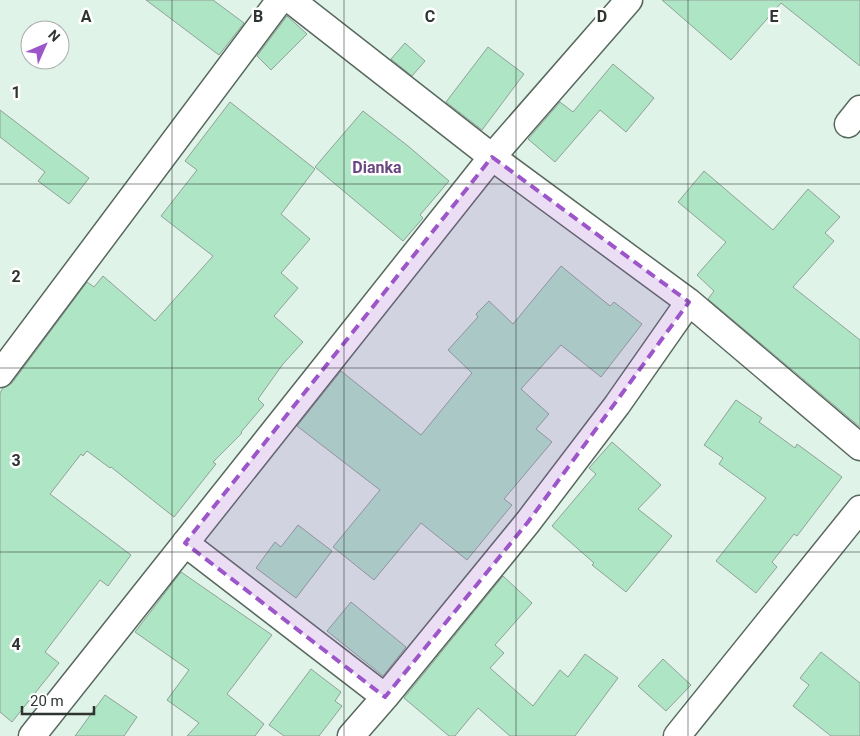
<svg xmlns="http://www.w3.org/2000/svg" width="860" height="736" font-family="Roboto,sans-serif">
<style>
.building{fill:#aee5c5;stroke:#90a197}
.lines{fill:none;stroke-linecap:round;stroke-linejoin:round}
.minor-casing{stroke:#58685e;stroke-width:29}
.minor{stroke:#fff;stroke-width:26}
.marked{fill:#9c56ca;fill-opacity:0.2;stroke:#9c56ca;stroke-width:4;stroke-dasharray:10 6;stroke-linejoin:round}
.grid{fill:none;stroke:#2e3531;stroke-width:1;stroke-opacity:0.55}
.labels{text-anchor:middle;stroke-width:5;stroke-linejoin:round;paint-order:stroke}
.quarter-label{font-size:16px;font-weight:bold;fill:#694781;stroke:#fff}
.grid-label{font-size:16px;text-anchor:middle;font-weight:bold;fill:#2e3531;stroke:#fff;stroke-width:5;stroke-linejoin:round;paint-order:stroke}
</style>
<rect width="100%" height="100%" fill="#e0f3e8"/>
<path class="building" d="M146,0H213L244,23L219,55Z
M662,0H860V66L781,3L731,60Z
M287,16L307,34L271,70L257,56Z
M405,43L425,61L412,76L391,59Z
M488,47L524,74L482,130L446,102Z
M613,64L654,98L626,132L600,110L555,162L528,139L560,102L573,112Z
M230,102L315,169L281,214L310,239L281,273L298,288L274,316L303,342L283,364L258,399L264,405L241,432L242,433L213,462L216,464L174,517L111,467L110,468L87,451L83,456L81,454L50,494L131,555L108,586L100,580L45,652L59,663L12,722L0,712V393L3,388L12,383L87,282L94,287L103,276L155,321L213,256L161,216L197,170L185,161Z
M0,110L89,178L69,204L38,181L45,172L0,137Z
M363,111L408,146L449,181L420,215L423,218L403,241L315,167Z
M704,171L773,230L808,189L840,217L825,233L834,241L793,287L860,340V427L708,299L714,291L697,275L726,242L678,202Z
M561,266L610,306L614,302L642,324L601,377L561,345L521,389L549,414L536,429L552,442L504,499L512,505L467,560L421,523L374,580L333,547L380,490L297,426L341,371L421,435L472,373L448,350L478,317L476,314L489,301L513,324Z
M736,400L762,418L759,422L795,448L797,444L842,477L797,536L794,534L772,562L777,567L756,593L716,561L766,498L719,464L723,458L704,445Z
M612,442L661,485L638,509L672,536L626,592L592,565L594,563L552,526L596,474L589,468Z
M298,525L332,551L296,598L256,568L275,542L281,547Z
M181,572L272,635L227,694L264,724L255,736H187L199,723L167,700L189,670L135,632Z
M503,576L532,603L495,645L504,653L490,668L533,706L560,670L568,677L585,654L618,678L575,736H510L478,708L455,736H449L404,698Z
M351,602L406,647L383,676L327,631Z
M821,652L860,683V736H831L793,706L809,685L800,678Z
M663,659L691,685L666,711L638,686Z
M311,669L341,692L335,701L342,706L319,736H284L269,725Z
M105,695L137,717L124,736H75Z"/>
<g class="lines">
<defs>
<path id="minor" d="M291,0L492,157L689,302L860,447
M848,124L860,109
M0,374L280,0
M185,543L385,697L351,736
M385,697L528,522L617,405L689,302
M32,736L492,157L629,0
M677,736L860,509"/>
</defs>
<use href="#minor" class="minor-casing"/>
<use href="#minor" class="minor"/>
</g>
<path class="marked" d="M492,157L689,302L528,522L385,697L185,543Z"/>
<path class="grid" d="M172,0V736M344,0V736M516,0V736M688,0V736M0,184H860M0,368H860M0,552H860"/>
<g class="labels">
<g class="quarter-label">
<text x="377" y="173">Dianka</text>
</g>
</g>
<g class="grid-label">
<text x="86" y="22">A</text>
<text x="258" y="22">B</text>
<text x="430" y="22">C</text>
<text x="602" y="22">D</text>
<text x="774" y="22">E</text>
<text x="16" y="98">1</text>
<text x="16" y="282">2</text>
<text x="16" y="466">3</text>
<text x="16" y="650">4</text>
</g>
<g transform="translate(45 45) rotate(45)"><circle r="24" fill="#ffffff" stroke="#abaead"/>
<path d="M0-4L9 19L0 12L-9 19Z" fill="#9c56ca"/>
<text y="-8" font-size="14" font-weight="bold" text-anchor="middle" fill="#2e3531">N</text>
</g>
<path d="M22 706v8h72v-8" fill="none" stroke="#2e3531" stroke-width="2.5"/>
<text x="30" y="706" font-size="15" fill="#2e3531" stroke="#ffffff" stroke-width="4" paint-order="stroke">20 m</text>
</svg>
